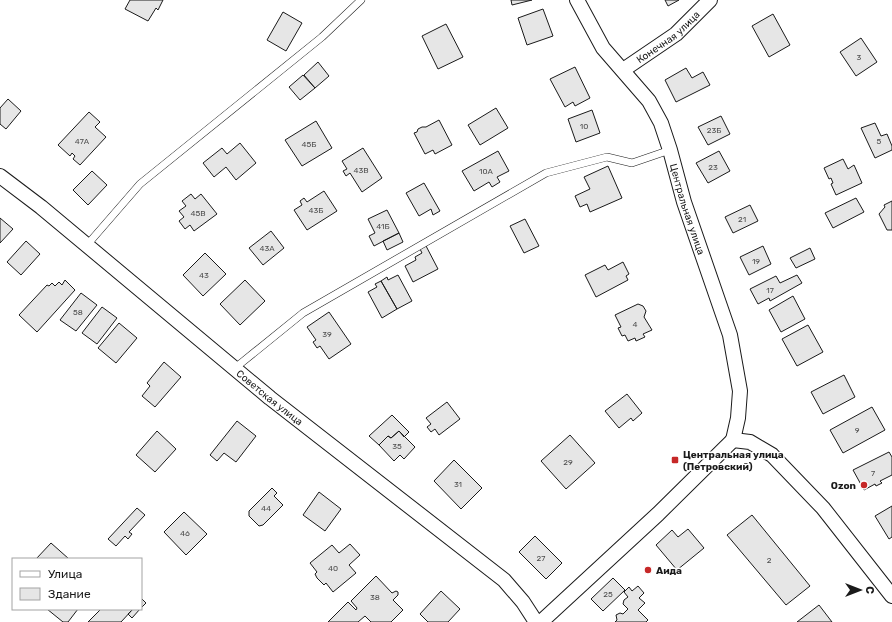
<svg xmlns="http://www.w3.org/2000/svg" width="892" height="622" font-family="Rubik,sans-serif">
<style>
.building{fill:#e6e6e6;stroke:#1a1a1a}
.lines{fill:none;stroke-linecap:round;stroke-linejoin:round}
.lane-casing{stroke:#1a1a1a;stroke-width:8}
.street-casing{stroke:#1a1a1a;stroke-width:16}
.lane{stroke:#fff;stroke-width:7}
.street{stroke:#fff;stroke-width:14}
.poi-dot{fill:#c62828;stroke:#fff;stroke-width:1.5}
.labels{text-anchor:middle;stroke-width:3;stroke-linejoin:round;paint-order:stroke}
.number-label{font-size:8px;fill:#4d4d4d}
.street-label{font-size:10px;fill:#1a1a1a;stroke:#fff}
.poi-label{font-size:10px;font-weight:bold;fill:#1a1a1a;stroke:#fff;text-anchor:start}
</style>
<rect width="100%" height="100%" fill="#fff"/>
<path class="building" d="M130,0H163L158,10L156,8L148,21L125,9Z
M511,0H532L512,5Z
M665,0H679L668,6Z
M543,9L553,36L527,45L518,18Z
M283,12L302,23L286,51L267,40Z
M773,14L790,45L769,57L752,26Z
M446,24L463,57L438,69L422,36Z
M861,38L877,62L856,76L840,52Z
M318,62L329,76L315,88L304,75Z
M575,67L590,98L575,106L573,102L565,107L550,79Z
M686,68L692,78L703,72L710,85L676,102L665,80Z
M303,75L315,88L300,100L289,87Z
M8,99L21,111L6,129L0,124V108Z
M496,108L508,128L480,145L468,125Z
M592,110L600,133L576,142L568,119Z
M89,112L100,122L95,127L106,137L80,165L73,159L75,156L72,153L70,156L58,145Z
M721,116L730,134L708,145L698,127Z
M439,120L452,145L435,154L433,150L425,154L414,133L417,132L418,129L422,127H426Z
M316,121L332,148L302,166L285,140Z
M875,123L881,136L887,134L892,146V150L875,158L861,128Z
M240,143L256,163L236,180L226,167L214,177L203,163L222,148L227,154Z
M363,148L382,178L362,192L350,173L346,176L343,171L347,169L342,161Z
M498,151L509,171L497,177L500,182L492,187L489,182L474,191L462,171Z
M719,151L730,171L708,183L696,163Z
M843,159L848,169L854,165L862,183L836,195L831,184L833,183L831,178L829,179L824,168Z
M608,166L622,198L590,212L587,204L580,207L575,196L590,189L584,177Z
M92,171L107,185L88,205L73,190Z
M424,183L440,211L433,215L431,209L419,216L406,193Z
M324,191L337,211L307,230L294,210L302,205L300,201L304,198L307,202Z
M191,194L195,199L201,194L217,214L194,231L190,225L185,229L179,221L184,217L179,211L186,206L182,201Z
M856,198L864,212L833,228L825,213Z
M892,201V230H887L879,214L885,207L884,205Z
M750,205L758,221L733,233L725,217Z
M387,210L399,233L374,246L369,236L375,233L368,219Z
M0,218L13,229L0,243Z
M525,219L539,246L524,253L510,226Z
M271,231L284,248L263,265L249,248Z
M399,233L403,242L387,250L383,241Z
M26,241L40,254L21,275L7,262Z
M425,244L438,269L413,282L405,266L416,260L415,257L422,253L419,247Z
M763,246L771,264L749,275L740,257Z
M810,248L815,259L796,268L790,258Z
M205,253L226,274L203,296L183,275Z
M623,262L629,274L626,276L628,280L596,297L585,275L605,265L608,270Z
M398,275L412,301L397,309L381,281L387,277L388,280Z
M797,275L802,283L770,301L769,298L758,304L750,289L776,276L780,283Z
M65,280L75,290L37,332L19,315L47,285L49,286L52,283L55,286L59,282L62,285Z
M245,280L265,301L240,325L220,304Z
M381,281L397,309L382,318L368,292L377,287L375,284Z
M81,293L97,305L76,331L60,320Z
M793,296L805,319L781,332L769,310Z
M638,304L643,306L646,311L644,317L652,330L643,334L645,337L636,341L635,338L628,341L625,335L622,336L618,328L621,327L615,315Z
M102,307L117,318L97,344L82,333Z
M329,312L351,344L329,359L320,346L317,348L313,342L316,340L307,327Z
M119,323L137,338L116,363L98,348Z
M808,325L823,352L797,366L782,339Z
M164,362L181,377L155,407L142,396L150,386L147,383Z
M844,375L855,397L823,414L811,392Z
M627,394L642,413L633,421L631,418L619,428L605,411Z
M447,402L460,419L439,435L435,429L431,432L427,427L431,424L426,418Z
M872,407L885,430L843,453L830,430Z
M392,415L409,432L404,437L399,431L391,438L388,436L379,445L369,436Z
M237,421L256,436L236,462L224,453L217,461L210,455Z
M157,431L176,449L155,472L136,455Z
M399,431L415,447L404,459L400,455L394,461L379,445L388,436L391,438Z
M570,435L595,463L566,489L541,461Z
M889,452L892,457V475L880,481L882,483L876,486L875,484L864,490L853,470Z
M454,460L482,488L461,509L434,481Z
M272,488L277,493L274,496L283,505L263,525L259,526L249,516V511Z
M319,492L341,509L325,531L303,515Z
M892,506V537L889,539L875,516Z
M137,508L145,515L129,532L132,534L128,539L125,536L116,546L108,539Z
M184,512L207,534L186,555L164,532Z
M752,515L810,586L786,605L727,535Z
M688,529L704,548L677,570L656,545L672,530L678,537Z
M535,536L562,563L546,579L519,552Z
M51,543L69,559H36Z
M350,544L360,555L349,565L356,573L333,592L326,583L324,585L317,578L315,574L317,572L310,563L332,545L339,553Z
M376,576L392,593L396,591L398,592V595L393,600L403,610L391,622H371L365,616L358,622H328L348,602L356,610L357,608L351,601Z
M613,578L625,590L603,611L591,599Z
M638,586L644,593L639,598L645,603L638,610L648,620L646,622H615L617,620L616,615L620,613L623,614L628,609L623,604L624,600L628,597L624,592L629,587L632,591Z
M441,591L460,609L448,622H428L420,614Z
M141,598L146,603L141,608Z
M819,605L832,622H797Z
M47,609H78L68,622H63Z
M101,609H133L121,622H88Z
M133,609H140L132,618L128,614Z"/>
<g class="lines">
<defs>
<path id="lane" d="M87,245L140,184L322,37L361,0
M235,368L303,313L546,173L607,157L632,163L670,150"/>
<g id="street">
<path id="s1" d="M577,0L603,48L649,101L661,123L670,150L684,202L730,335L740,391L738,418L733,440"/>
<path id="s2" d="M623,70L676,34L710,0"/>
<path id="s3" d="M0,176L41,207L270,398L504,580L523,602L536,622"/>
<path d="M733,440L750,442L772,455L823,508L892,596"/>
<path d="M541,622L658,514L733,440"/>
</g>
</defs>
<use href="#lane" class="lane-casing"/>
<use href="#street" class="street-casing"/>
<use href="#lane" class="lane"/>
<use href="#street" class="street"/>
</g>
<g class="poi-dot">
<rect x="671" y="456" width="8" height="8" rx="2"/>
<circle cx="864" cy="485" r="4"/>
<circle cx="648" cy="570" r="4"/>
</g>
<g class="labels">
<g class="number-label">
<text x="859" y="60">3</text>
<text x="584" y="129">10</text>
<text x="714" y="133">23Б</text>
<text x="82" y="144">47А</text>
<text x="879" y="144">5</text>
<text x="309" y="147">45Б</text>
<text x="713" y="170">23</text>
<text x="361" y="173">43В</text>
<text x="486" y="174">10А</text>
<text x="316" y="213">43Б</text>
<text x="198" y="216">45В</text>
<text x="742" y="222">21</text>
<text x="383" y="229">41Б</text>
<text x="267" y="251">43А</text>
<text x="756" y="264">19</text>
<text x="204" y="278">43</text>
<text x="770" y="293">17</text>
<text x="78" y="315">58</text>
<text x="635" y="327">4</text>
<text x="327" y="337">39</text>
<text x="857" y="433">9</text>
<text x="397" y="449">35</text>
<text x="568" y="465">29</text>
<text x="873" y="476">7</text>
<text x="458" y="487">31</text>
<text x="266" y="511">44</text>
<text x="185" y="536">46</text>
<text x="541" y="561">27</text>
<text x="769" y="563">2</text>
<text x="333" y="571">40</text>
<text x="608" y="597">25</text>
<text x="375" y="600">38</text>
</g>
<g class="street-label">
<text dy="4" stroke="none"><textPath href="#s2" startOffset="56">Конечная улица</textPath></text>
<text dy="4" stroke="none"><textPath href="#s1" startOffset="240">Центральная улица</textPath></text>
<text dy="4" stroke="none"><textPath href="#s3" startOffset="349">Советская улица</textPath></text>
</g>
<g class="poi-label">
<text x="683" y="458">Центральная улица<tspan x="683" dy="12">(Петровский)</tspan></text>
<text x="856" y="489" text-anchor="end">Ozon</text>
<text x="656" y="574">Аида</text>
</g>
</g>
<rect x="12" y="558" width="130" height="52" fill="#ffffff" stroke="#a3a3a3"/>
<rect x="20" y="571" width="20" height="6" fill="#ffffff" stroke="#a3a3a3"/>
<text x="48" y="578" font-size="12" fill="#1a1a1a">Улица</text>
<rect x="20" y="588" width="20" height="12" fill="#e6e6e6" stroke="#a3a3a3"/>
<text x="48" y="598" font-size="12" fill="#1a1a1a">Здание</text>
<g transform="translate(860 590) rotate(90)" stroke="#ffffff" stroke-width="3" paint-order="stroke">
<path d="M0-3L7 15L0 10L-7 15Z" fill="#1a1a1a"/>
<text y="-6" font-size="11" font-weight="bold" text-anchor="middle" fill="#1a1a1a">С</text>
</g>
</svg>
